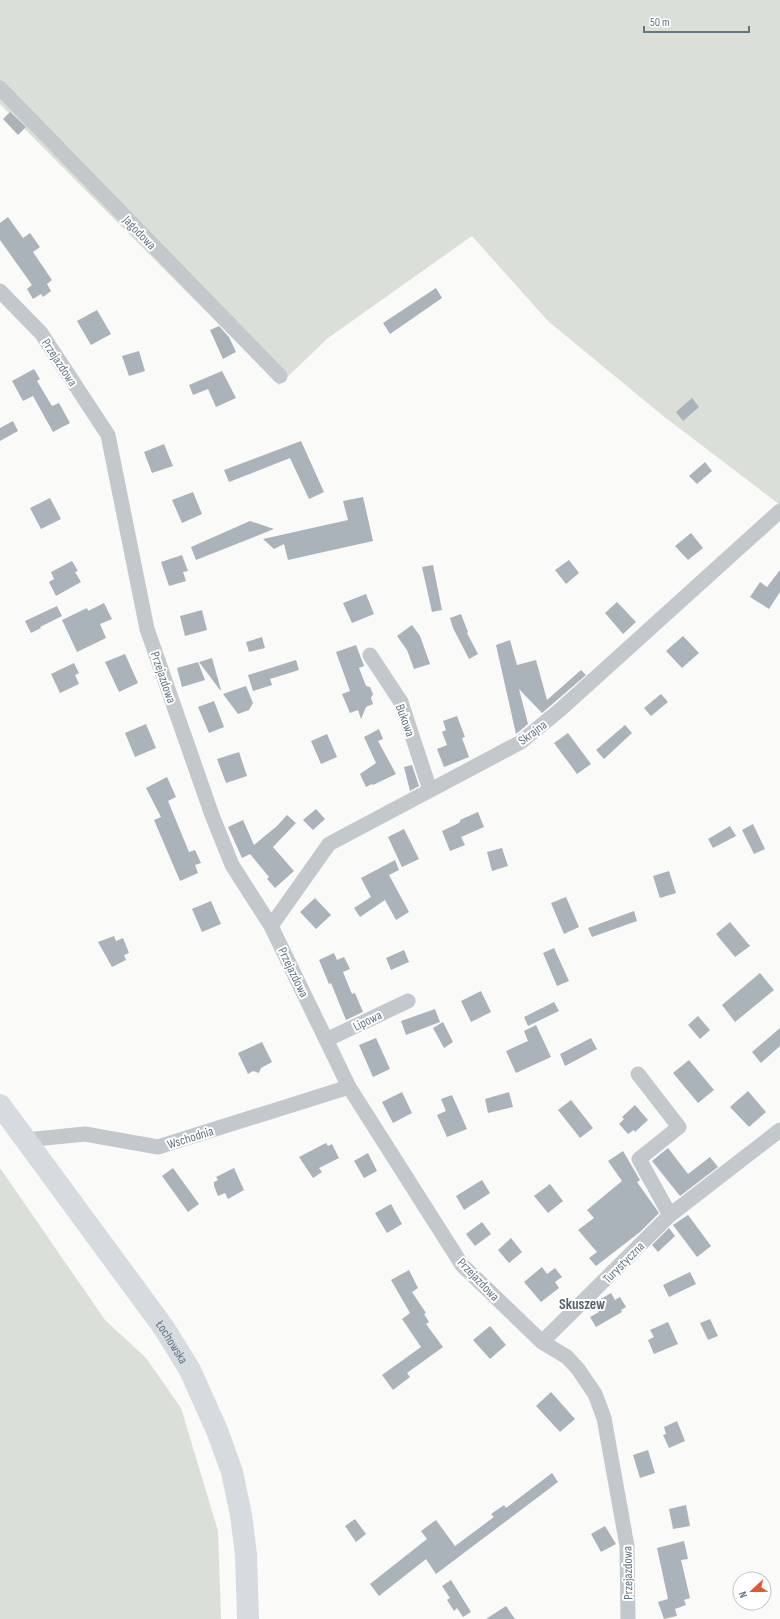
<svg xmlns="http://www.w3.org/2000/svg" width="780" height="1619" font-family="'Sofia Sans Condensed',sans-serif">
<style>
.green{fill:#dadfd7}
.building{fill:#aab3b9}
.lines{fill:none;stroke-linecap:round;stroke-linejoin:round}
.street{stroke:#c3c8cc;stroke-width:15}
.primary{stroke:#d6dbdf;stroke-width:22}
.labels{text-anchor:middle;stroke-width:4;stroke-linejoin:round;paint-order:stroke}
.street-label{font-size:13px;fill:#657683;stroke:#fff}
.quarter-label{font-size:15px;font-weight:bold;fill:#57646e;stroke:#fff}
</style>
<rect width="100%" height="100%" fill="#fafaf8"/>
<path class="green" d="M0,0H780V505L662,415L548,321L472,236L328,338L279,385L0,104Z
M0,1168L105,1320L146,1358L181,1408L218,1531L221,1619H0Z"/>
<path class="building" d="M10,112L26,127L18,135L3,119Z
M8,217L23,238L30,233L40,247L33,252L52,280L47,284L51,291L43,297L41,294L33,299L27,289L32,285L0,240V223Z
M436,288L442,298L390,334L383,323Z
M97,310L111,334L91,345L77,321Z
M219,326L229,337L236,352L223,359L210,330Z
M139,351L145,371L129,376L122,356Z
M34,369L40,379L37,381L52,406L59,403L70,423L53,432L33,396L23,401L12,381Z
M222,371L236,398L216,407L208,389L193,395L189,385Z
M692,398L699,407L683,421L676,412Z
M13,421L18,431L0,441V428Z
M301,441L324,492L309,499L290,458L229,482L224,470Z
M164,444L173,466L152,473L144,452Z
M705,462L712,471L697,484L689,476Z
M193,492L202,514L182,523L172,500Z
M363,497L373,541L288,560L284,544L274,549L263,539L348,520L343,501Z
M50,498L61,519L41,529L30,508Z
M250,521L274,529L196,560L191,547Z
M691,533L703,548L688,560L675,546Z
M182,555L188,571L183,572L186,581L169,586L161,562Z
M569,560L579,573L566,584L555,570Z
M72,561L78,571L75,572L81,582L56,596L49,582L54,579L51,572Z
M433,565L442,610L432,612L422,567Z
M780,570V592L769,609L750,597L760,582L767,587Z
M366,594L374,614L352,623L343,603Z
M617,602L636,622L623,634L605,613Z
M104,603L112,619L100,624L106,638L77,652L62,620L87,608L88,611Z
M57,606L62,616L40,627L41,628L31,633L25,621Z
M202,610L207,630L185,636L180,616Z
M461,614L468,632L467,633L478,654L469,659L453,628L450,618Z
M412,625L420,636L430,664L414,669L407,650L397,636Z
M683,636L699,653L682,668L666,651Z
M262,637L265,648L249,652L246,642Z
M510,640L517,665L536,660L547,700L581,670L586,675L542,713L519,689L528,724L516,734L496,645Z
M356,645L364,666L359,668L366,686L370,687L373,694L371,698L373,704L366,707L361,719L358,710L350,713L342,694L350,691L336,652Z
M125,654L138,683L119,692L105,662Z
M212,658L221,690H220L199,662Z
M296,660L299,670L270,679L272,685L253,691L248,675Z
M198,662L205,680L182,687L177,668Z
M74,663L79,673L75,675L79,684L60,693L51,674Z
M246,686L253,703L249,710L238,714L223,694Z
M661,694L668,702L651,716L644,708Z
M214,701L224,727L209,733L198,707Z
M457,716L465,737L462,738L469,757L444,767L437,749L447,745L442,732L446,730L443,721Z
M146,724L156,748L135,757L125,733Z
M625,725L632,733L604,759L596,750Z
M379,729L383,739L378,741L396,774L373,785L372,784L366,787L360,774L376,763L364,737Z
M568,733L591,764L577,774L554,743Z
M327,734L337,757L321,764L311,741Z
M239,752L247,776L226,783L217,759Z
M412,765L419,786L410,791L404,767Z
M167,777L176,797L168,801L189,852L195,850L201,863L195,865L198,873L180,881L154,820L161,817L146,788Z
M316,809L325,819L313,830L303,820Z
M478,812L484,827L461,837L465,845L450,851L442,831L457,824L460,822V820Z
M287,815L296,823L273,847L294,871L275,888L267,879L269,877L250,854L242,858L228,827L243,820L254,845L277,826Z
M753,824L765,849L754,854L742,830Z
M730,826L736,836L713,848L708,839Z
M404,829L419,859L402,867L388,837Z
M502,848L508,866L492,871L487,852Z
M395,860L399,870L389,875L409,912L396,920L385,900L360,917L354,908L371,897L361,878Z
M669,871L676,893L660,898L653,876Z
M566,897L579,927L564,934L551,903Z
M315,898L331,915L316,929L300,912Z
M211,901L221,924L202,932L192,909Z
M634,911L637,921L592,937L588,928Z
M730,922L750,946L735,957L716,934Z
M114,936L116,941L123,938L129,953L124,955L126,960L112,967L98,942Z
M554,948L569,981L557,986L543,953Z
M404,950L409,962L391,970L386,958Z
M334,953L337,960L344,957L350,969L343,972L352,994L355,993L363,1012L346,1020L331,983L329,984L319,960Z
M760,973L774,990L735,1022L722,1005Z
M481,991L491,1012L471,1022L461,1001Z
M554,1002L559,1011L528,1026L524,1017Z
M435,1009L440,1022L406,1035L401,1021Z
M698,1016L710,1030L700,1039L688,1025Z
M443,1022L453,1042L444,1048L433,1028Z
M536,1025L551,1057L516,1073L506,1051L528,1041L524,1031Z
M780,1028V1046L761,1063L752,1052Z
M376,1038L390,1069L373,1077L359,1045Z
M591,1038L597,1049L565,1066L560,1054Z
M262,1042L272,1062L261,1068L259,1073L253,1071L248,1074L238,1053Z
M689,1060L714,1090L698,1103L673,1073Z
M748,1091L766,1112L749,1127L730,1107Z
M402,1092L412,1113L393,1123L382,1102Z
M509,1092L513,1107L488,1113L485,1099Z
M452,1095L467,1129L447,1137L437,1115L446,1111L441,1099Z
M571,1100L593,1128L580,1138L558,1110Z
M635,1105L648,1120L635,1132L634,1130L628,1134L619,1124L624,1119L622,1117Z
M326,1143L328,1146L332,1144L339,1158L319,1168L322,1172L313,1178L299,1157Z
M668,1148L688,1174L710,1157L718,1167L680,1196L652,1161Z
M623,1151L640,1180L637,1182L659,1213L640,1232L596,1266L589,1258L597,1252L578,1230L594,1218L587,1210L622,1181L608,1161Z
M368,1153L377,1171L364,1178L354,1161Z
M173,1168L199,1204L188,1212L162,1176Z
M234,1168L244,1190L228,1199L225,1193L218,1196L214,1186V1182L218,1180L216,1177Z
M482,1180L490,1193L464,1210L456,1196Z
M550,1184L563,1201L548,1213L534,1196Z
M391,1204L402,1224L387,1233L375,1213Z
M688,1215L711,1246L697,1257L673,1225Z
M482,1222L491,1234L475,1246L466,1234Z
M669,1228L675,1236L658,1252L652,1245Z
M511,1238L522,1252L509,1263L498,1250Z
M542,1267L547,1274L555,1268L562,1277L555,1282L559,1288L541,1302L524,1282Z
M409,1270L418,1288L412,1292L426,1313L424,1314L429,1322L426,1324L443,1347L407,1373L410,1377L393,1390L382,1375L421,1347L402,1319L410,1313L391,1280Z
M690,1272L696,1284L669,1297L663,1285Z
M611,1293L615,1300L620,1297L626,1307L621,1310L622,1312L596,1327L590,1317L599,1312L594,1303Z
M710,1319L718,1336L708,1340L700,1323Z
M668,1322L678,1344L654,1354L648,1340L654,1337L650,1330Z
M490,1326L506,1345L490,1359L473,1340Z
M551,1392L575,1419L560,1432L536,1406Z
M677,1421L685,1441L669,1448L663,1435L666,1434L664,1427Z
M648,1450L655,1473L640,1478L633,1455Z
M552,1473L558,1482L436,1574L426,1559L379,1596L370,1584L427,1539L421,1531L436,1520L455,1546L494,1517L491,1514L504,1505L506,1508Z
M686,1505L690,1526L673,1529L669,1509Z
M355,1519L366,1534L356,1542L345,1526Z
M605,1526L616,1544L601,1552L591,1534Z
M684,1541L688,1559L681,1560L690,1598L684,1600L686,1605L675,1609L677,1616L664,1619L658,1602L668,1599L657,1548Z
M451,1580L471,1612L463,1617L457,1608L454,1611L447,1600L450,1598L442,1586Z
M506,1606L515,1619H486Z"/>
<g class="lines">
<path class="street" d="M0,88L280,376
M0,291L41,333L108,435L147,629L212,815L232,865L271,926L349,1087L462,1265L542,1342L567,1357L578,1369L595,1394L604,1418L627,1546L628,1619
M370,655L401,702L430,790
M271,926L329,844L521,742L561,709L780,511
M326,1040L408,1001
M638,1074L679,1127L639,1159L670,1215
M26,1140L85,1134L158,1147L349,1087
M542,1342L670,1215L780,1130"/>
<path class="primary" id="s1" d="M0,1105L164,1328L190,1370L218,1433L232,1472L241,1515L246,1554L248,1619"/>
</g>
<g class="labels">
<g class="street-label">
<text transform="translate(140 232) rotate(46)" y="5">Jagodowa</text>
<text transform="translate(60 362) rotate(57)" y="5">Przejazdowa</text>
<text transform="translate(164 677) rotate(71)" y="5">Przejazdowa</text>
<text transform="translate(406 720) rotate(70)" y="5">Bukowa</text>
<text transform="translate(532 732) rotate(-37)" y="5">Skrajna</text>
<text transform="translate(294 972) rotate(64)" y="5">Przejazdowa</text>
<text transform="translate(367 1020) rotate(-26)" y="5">Lipowa</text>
<text transform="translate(190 1137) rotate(-18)" y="5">Wschodnia</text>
<text transform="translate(623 1262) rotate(-45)" y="5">Turystyczna</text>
<text transform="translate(479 1279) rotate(46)" y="5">Przejazdowa</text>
<text dy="5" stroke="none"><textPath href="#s1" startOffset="293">Łochowska</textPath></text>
<text transform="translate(627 1573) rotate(-91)" y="5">Przejazdowa</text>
</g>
<g class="quarter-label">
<text x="582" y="1309">Skuszew</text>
</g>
</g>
<g transform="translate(752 1591) rotate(248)"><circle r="19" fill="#ffffff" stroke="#c1c8cd"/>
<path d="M0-3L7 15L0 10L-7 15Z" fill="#e4572e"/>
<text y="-6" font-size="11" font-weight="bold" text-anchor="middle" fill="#657683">N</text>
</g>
<path d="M644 26v6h105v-6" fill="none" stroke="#657683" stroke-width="2"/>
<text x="650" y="26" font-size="12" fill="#657683" stroke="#ffffff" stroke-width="3" paint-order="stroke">50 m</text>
</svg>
